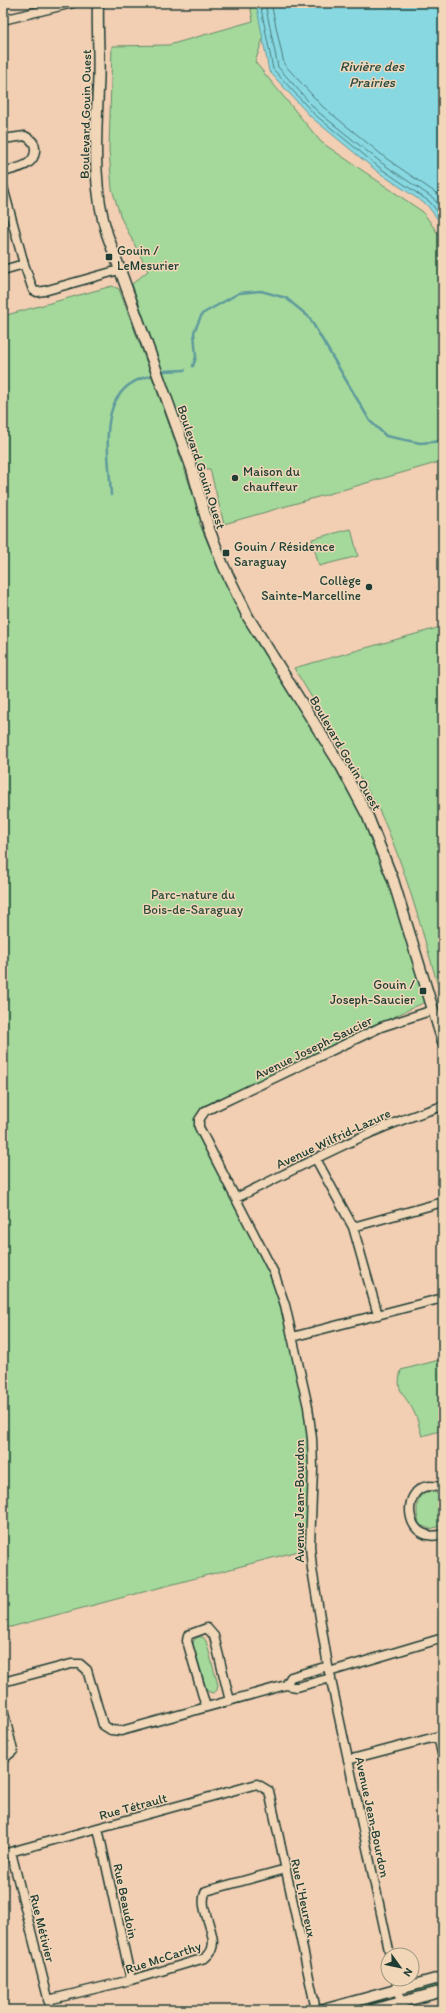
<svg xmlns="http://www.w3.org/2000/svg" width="446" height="2013" font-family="Itim,sans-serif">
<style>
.green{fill:#a5d99b;stroke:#628b68}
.water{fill:#88d8e2;stroke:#5e9a9c}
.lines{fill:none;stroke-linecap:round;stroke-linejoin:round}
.shore{stroke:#497b7a;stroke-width:1}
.stream{stroke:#5e9a9c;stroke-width:2.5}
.minor-casing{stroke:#1f3d34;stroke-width:11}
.tertiary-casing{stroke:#1f3d34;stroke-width:13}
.minor{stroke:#f1d6b8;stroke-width:8}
.tertiary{stroke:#f1d6b8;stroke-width:10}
.poi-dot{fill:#1f3d34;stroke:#f1d6b8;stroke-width:1.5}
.labels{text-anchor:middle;stroke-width:3;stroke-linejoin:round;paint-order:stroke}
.street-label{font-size:13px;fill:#1f3d34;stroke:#f1d6b8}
.poi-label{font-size:13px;fill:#1f3d34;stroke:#f1d6b8;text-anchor:start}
.park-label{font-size:13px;fill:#2c4d3e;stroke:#f1d6b8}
.water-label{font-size:14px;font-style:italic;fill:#2a4c45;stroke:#f1d6b8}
</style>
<rect width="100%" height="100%" fill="#f2ceb3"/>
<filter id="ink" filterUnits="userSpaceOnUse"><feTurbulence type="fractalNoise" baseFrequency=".025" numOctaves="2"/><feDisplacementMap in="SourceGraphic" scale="8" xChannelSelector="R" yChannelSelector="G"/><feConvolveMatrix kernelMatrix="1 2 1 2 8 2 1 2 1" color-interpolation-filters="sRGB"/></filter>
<g filter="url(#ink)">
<path class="green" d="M250,3H275L255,62L321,142L423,212L443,241V461L224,524L210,469H197L132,284L148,271L121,218L112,189L109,150L112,46L169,45L253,21Z
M112,286L119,289C148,366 177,442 201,521L199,522C229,598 274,667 317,737C334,766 353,796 367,827C393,882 408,943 425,1002L202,1107L194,1119L196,1131L266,1265L276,1290L300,1384L305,1414L309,1452L306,1549L3,1629V316Z
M351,529L358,556L319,566L312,539Z
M441,627H443V1002C423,937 407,868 377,806L294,668Z
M443,1359V1430L422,1436C419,1428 418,1419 414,1412C405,1393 395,1394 401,1370Z
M431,1491L438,1494L443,1499V1525L430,1529L420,1525C416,1516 416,1505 420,1496Z
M198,1637H203L206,1641L218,1685L217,1690L214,1693L209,1692L206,1688L193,1644L194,1640Z
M443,1980V1988L416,1995L414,1988Z
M383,1997L385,2004L361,2010H335Z"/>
<path class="water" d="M256,3H443V226L427,205L378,172L311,117L269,71Z"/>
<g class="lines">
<path class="shore" d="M260,3L273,69L314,114L380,168L430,202L443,219
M265,3L278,67L317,111L383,164L433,198L443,211
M271,3L284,64L322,106L387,159L436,193L443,201"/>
<path class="stream" d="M193,366L196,357L194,332L202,314L239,293L261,291L286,298L309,317L370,421L386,436L420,443L443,441
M164,371L185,370
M111,495C109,452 94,388 150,376"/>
<defs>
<path id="minor" d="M3,20L73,3
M3,139L25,136C31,139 36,144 35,151C34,167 15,168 3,172
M3,187L24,264L33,290L37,292L44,291L119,270
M3,270L24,264
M316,1159L353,1227L378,1315
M236,1198C304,1165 370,1128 443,1106
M353,1227L443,1202
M292,1337L443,1298
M443,1490C438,1486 435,1486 429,1486C400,1488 404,1546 443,1534
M329,1672L443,1638
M3,1682L71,1664H80L87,1670L103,1725L111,1730L121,1731L286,1685L297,1687L331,1678
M286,1685L291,1677L328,1666
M206,1707L187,1641L188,1635L207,1628L214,1636L230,1701
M3,1709L13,1751L7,1756H3
M438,1736L443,1758
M348,1760L443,1735
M98,1828L131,1980
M11,1852L51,2010
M3,1854L257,1784L269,1791L316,2010
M390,1955L328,1666L312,1569L310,1546L313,1469L312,1439L308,1407L285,1305L274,1273L199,1127V1120L205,1111L381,1027L433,1010
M396,1979L402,2010
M48,2000L131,1980L205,1958C227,1942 195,1911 206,1891L286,1869"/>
<path id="tertiary" d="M98,3C97,31 100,60 98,89C96,139 92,185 107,234L192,469L209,529L223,565L248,617L341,766L368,817L393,880L443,1042
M323,2010L443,1977
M372,2010L443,1991"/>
</defs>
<use href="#minor" class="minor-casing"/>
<use href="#tertiary" class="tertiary-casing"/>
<use href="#minor" class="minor"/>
<use href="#tertiary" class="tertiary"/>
</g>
</g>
<g class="poi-dot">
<rect x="105" y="253" width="8" height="8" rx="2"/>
<circle cx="235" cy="478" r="4"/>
<rect x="222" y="549" width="8" height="8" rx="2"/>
<circle cx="369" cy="587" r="4"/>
<rect x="419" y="987" width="8" height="8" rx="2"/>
</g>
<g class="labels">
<g class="street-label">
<text transform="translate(85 114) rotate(-89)" y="5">Boulevard Gouin Ouest</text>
<text transform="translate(202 467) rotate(72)" y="5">Boulevard Gouin Ouest</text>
<text transform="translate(346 753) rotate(60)" y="5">Boulevard Gouin Ouest</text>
<text transform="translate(313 1047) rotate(-26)" y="5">Avenue Joseph-Saucier</text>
<text transform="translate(333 1138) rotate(-25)" y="5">Avenue Wilfrid-Lazure</text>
<text transform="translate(299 1501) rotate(-90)" y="5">Avenue Jean-Bourdon</text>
<text transform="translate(133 1806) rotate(-15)" y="5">Rue Tétrault</text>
<text transform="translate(373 1817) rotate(78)" y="5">Avenue Jean-Bourdon</text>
<text transform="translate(304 1898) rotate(78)" y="5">Rue L'Heureux</text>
<text transform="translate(126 1901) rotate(78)" y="5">Rue Beaudoin</text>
<text transform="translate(43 1928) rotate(76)" y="5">Rue Métivier</text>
<text transform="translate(163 1957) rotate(-18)" y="5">Rue McCarthy</text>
</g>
<g class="poi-label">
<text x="117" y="255">Gouin /<tspan x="117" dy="15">LeMesurier</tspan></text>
<text x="243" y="476">Maison du<tspan x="243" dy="15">chauffeur</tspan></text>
<text x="234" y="551">Gouin / Résidence<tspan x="234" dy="15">Saraguay</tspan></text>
<text x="361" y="585" text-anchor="end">Collège<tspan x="361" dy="15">Sainte-Marcelline</tspan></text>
<text x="415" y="989" text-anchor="end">Gouin /<tspan x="415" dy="15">Joseph-Saucier</tspan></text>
</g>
<g class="park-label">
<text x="193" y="899">Parc-nature du<tspan x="193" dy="15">Bois-de-Saraguay</tspan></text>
</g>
<g class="water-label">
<text x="372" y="71">Rivière des<tspan x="372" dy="16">Prairies</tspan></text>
</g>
</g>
<rect width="446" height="2013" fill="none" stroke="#f1d6b8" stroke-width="16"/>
<rect x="8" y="8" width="430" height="1997" fill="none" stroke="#1f3d34" stroke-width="1.5" filter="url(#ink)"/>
<g transform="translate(400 1967) rotate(123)"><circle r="19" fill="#f1d6b8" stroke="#9d9983"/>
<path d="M0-3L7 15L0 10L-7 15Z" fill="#1f3d34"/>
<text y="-6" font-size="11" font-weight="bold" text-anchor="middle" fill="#1f3d34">N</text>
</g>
</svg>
